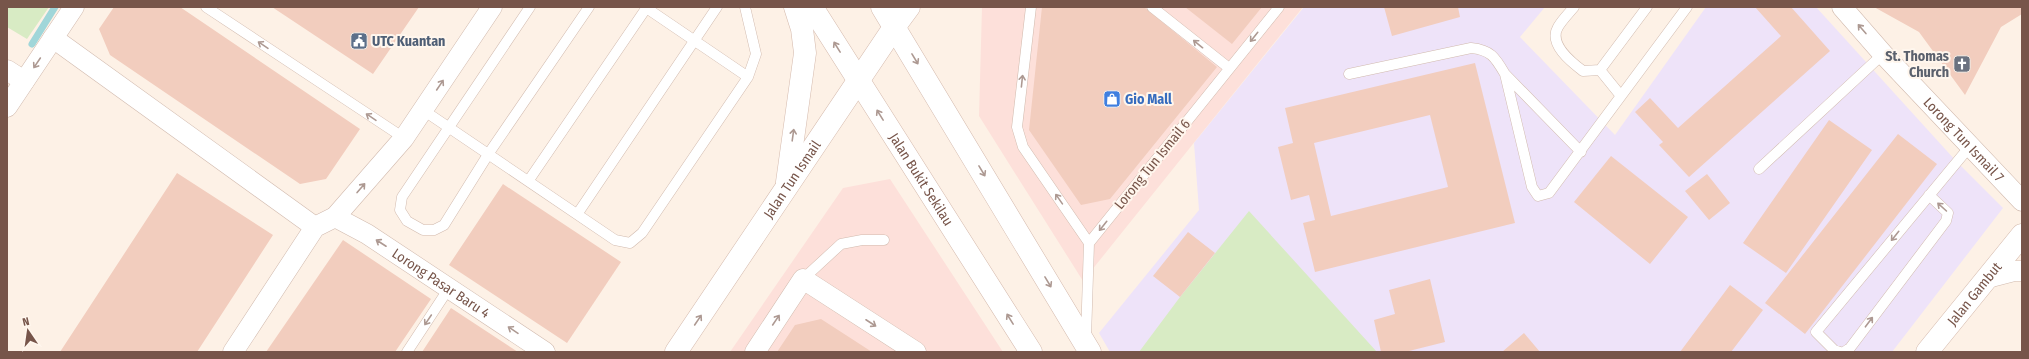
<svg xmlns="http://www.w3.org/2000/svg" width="2029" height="359" font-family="'Fira Sans Condensed',sans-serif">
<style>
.commercial{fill:#fde0da}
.education{fill:#eee3f9}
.green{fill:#d8ebc4}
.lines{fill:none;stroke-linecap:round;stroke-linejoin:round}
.stream{stroke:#a0d6d9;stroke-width:7}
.building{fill:#f2cdbe;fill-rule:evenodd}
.lane-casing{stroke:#d1baae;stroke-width:11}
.street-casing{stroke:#d1baae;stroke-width:21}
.secondary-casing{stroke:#d4b9ac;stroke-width:23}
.lane{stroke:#fff;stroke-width:10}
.street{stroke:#fff;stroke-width:20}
.secondary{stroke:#fff;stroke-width:22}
.oneway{stroke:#ad9992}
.labels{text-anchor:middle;stroke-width:4;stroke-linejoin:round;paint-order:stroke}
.service-label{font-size:14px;font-weight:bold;fill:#4e5e75;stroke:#fff6ed;text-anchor:start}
.worship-label{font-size:14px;font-weight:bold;fill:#5b616d;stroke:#fff6ed;text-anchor:end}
.shop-label{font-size:14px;font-weight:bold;fill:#366cbe;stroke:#fff6ed;text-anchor:start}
.street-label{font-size:14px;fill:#77554a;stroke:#fff6ed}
</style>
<rect width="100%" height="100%" fill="#fdf1e6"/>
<path class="commercial" d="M982,7H1303L1083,281L979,116Z
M890,179L1003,352H730L843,188Z"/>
<path class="education" d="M1304,7H1545L1520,37L1615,135L1706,7H1816L1956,161L2003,208L1892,352H1110L1099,333L1199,210L1194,143Z"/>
<path class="green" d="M7,7H49L27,39L7,27Z
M1249,211L1377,352H1139L1180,297Z"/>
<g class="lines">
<path class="stream" d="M32,44L55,7"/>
</g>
<path class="building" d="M114,7H180L360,129L326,179L300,184L110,55L99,29Z
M272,7H419L373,74Z
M1042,7H1144L1217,67L1110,199L1081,205L1029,130Z
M1185,7H1262L1232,44Z
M1384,7H1458L1460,17L1392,36Z
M1755,7H1791L1830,51L1689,177L1659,145L1663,142L1635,112L1650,98L1678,128L1781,36Z
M1874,7H2022V14L2001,27L1965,95L1919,32Z
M1475,63L1515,223L1315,272L1303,223L1315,220L1309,195L1291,200L1278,147L1293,143L1285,108ZM1430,115L1448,187L1331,216L1314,143Z
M1829,120L1872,150L1786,273L1743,243Z
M1898,134L1937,164L1805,334L1765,303Z
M1611,156L1688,217L1650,264L1574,202Z
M177,173L273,235L197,352H60Z
M1707,174L1730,203L1709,220L1685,191Z
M503,184L621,262L567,343L449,265Z
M1188,232L1215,253L1180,297L1153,276Z
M343,240L431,299L395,352H266Z
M1430,279L1445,342L1405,352H1381L1374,320L1395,314L1389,290Z
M1730,285L1763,310L1731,352H1680Z
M451,308L518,352H422Z
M821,319L852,339L872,352H777L795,325Z
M1524,333L1540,352H1502Z"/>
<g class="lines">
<defs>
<path id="lane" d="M206,7L404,138
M530,7L402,197L400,210L407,221L423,230H434L444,225L489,153L589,7
M745,7L756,54L748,77
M1031,7L1017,127L1023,147L1089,243
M1152,7L1229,68
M1574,7C1569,13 1562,20 1558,27C1548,44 1571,62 1583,71L1600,70L1647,7
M1600,70L1621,96
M1349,74L1471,48C1491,50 1495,57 1505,74L1532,187L1538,196L1549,193L1687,7
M1505,74L1581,152
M423,110L615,240L630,243L642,233L748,77L645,7
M1759,169L1883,54
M529,180L647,7
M578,213L717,7
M803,279L841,244L862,240H884
M1086,338L1089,243L1279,7
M407,352L449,288
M1840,352L1834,350L1816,332L1971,145
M1844,352L1850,348L1946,221L1948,213L1929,195"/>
<g id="street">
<path id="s1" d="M1842,7L1883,54L2022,201"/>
<path d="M53,38L315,227"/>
<path d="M7,70L24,81"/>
<path d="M7,107L74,7"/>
<path id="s2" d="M335,217L367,234L545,352"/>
<path d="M1987,278L2014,271H2022"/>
<path d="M233,352L315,227L335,217L404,138L492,7"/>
<path d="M755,352L803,279L916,352"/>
</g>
<g id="secondary">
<path id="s3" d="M812,7L1031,352"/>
<path d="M882,7L1090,352"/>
<path d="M787,182L805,53L802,29L795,7"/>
<path id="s4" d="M676,352L895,26L909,7"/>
<path id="s5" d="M1927,352L2022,235"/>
</g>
</defs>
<use href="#lane" class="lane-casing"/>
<use href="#street" class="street-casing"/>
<use href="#secondary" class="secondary-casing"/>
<use href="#lane" class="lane"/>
<use href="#street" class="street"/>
<use href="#secondary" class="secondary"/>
</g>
<defs><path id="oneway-shaft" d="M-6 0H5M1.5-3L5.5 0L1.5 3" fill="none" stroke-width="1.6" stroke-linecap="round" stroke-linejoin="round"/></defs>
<g class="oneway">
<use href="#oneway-shaft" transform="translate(1862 29) rotate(-131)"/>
<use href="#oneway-shaft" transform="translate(1254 37) rotate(129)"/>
<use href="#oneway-shaft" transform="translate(1198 44) rotate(-141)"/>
<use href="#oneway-shaft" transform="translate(263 45) rotate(-146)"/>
<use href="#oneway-shaft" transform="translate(837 47) rotate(-122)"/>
<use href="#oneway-shaft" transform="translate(915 59) rotate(59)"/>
<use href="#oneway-shaft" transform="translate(37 63) rotate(124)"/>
<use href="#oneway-shaft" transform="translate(1022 81) rotate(-84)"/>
<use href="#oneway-shaft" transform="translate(440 85) rotate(-56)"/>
<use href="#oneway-shaft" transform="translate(880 115) rotate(-122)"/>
<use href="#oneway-shaft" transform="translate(371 117) rotate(-146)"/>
<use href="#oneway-shaft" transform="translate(793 135) rotate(-82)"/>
<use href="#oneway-shaft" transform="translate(982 171) rotate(59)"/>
<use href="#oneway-shaft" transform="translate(361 188) rotate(-49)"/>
<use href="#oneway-shaft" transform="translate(1059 199) rotate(-125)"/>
<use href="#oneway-shaft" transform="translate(1942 207) rotate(-138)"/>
<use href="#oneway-shaft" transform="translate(1103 226) rotate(129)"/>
<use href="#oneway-shaft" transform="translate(1895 236) rotate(129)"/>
<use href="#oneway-shaft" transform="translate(381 243) rotate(-147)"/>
<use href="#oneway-shaft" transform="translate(1048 282) rotate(59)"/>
<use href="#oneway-shaft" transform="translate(1010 319) rotate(-122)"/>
<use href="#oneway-shaft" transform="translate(428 320) rotate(124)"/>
<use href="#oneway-shaft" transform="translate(698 320) rotate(-56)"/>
<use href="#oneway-shaft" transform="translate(776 320) rotate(-56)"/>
<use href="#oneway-shaft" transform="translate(1869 322) rotate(-53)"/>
<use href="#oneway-shaft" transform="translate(871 323) rotate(33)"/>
<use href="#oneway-shaft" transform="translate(513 330) rotate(-146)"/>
</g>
<defs>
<symbol id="civic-square" viewBox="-11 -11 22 22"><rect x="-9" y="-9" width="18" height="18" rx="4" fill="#5c6f8a" stroke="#fff6ed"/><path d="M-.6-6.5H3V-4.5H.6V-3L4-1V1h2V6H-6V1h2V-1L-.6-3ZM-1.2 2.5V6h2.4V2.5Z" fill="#fff"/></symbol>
<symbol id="church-square" viewBox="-11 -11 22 22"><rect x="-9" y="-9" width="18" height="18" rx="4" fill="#6b7280" stroke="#fff6ed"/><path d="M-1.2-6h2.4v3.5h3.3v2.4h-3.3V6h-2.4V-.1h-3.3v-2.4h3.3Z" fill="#fff"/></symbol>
<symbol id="shop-square" viewBox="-11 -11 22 22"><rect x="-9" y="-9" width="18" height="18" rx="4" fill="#3f7fe0" stroke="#fff6ed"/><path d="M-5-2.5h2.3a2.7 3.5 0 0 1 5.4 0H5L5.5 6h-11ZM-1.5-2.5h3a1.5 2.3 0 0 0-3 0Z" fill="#fff"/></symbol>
</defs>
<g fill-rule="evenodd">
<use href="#civic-square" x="349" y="31" width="20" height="20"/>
<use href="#church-square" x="1952" y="54" width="20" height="20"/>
<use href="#shop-square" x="1102" y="89" width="20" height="20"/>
</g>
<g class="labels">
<g class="service-label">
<text x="372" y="46">UTC Kuantan</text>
</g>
<g class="worship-label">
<text x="1949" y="61">St. Thomas<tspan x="1949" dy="16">Church</tspan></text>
</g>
<g class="shop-label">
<text x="1125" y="104">Gio Mall</text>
</g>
<g class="street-label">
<text dy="5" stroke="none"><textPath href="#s1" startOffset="180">Lorong Tun Ismail 7</textPath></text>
<text transform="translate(1152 164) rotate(-51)" y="5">Lorong Tun Ismail 6</text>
<text dy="5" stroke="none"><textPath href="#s4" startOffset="208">Jalan Tun Ismail</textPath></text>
<text dy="5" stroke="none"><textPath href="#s3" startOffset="204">Jalan Bukit Sekilau</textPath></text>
<text dy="5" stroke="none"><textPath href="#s2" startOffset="125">Lorong Pasar Baru 4</textPath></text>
<text dy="5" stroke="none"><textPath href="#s5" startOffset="75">Jalan Gambut</textPath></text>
</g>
</g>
<rect width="2029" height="359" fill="none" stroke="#77554a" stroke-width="16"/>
<g transform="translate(28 331) rotate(347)" stroke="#fff6ed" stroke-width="3" paint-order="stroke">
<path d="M0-3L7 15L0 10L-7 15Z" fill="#77554a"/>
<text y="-6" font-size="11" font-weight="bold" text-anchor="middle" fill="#77554a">N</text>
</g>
</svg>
